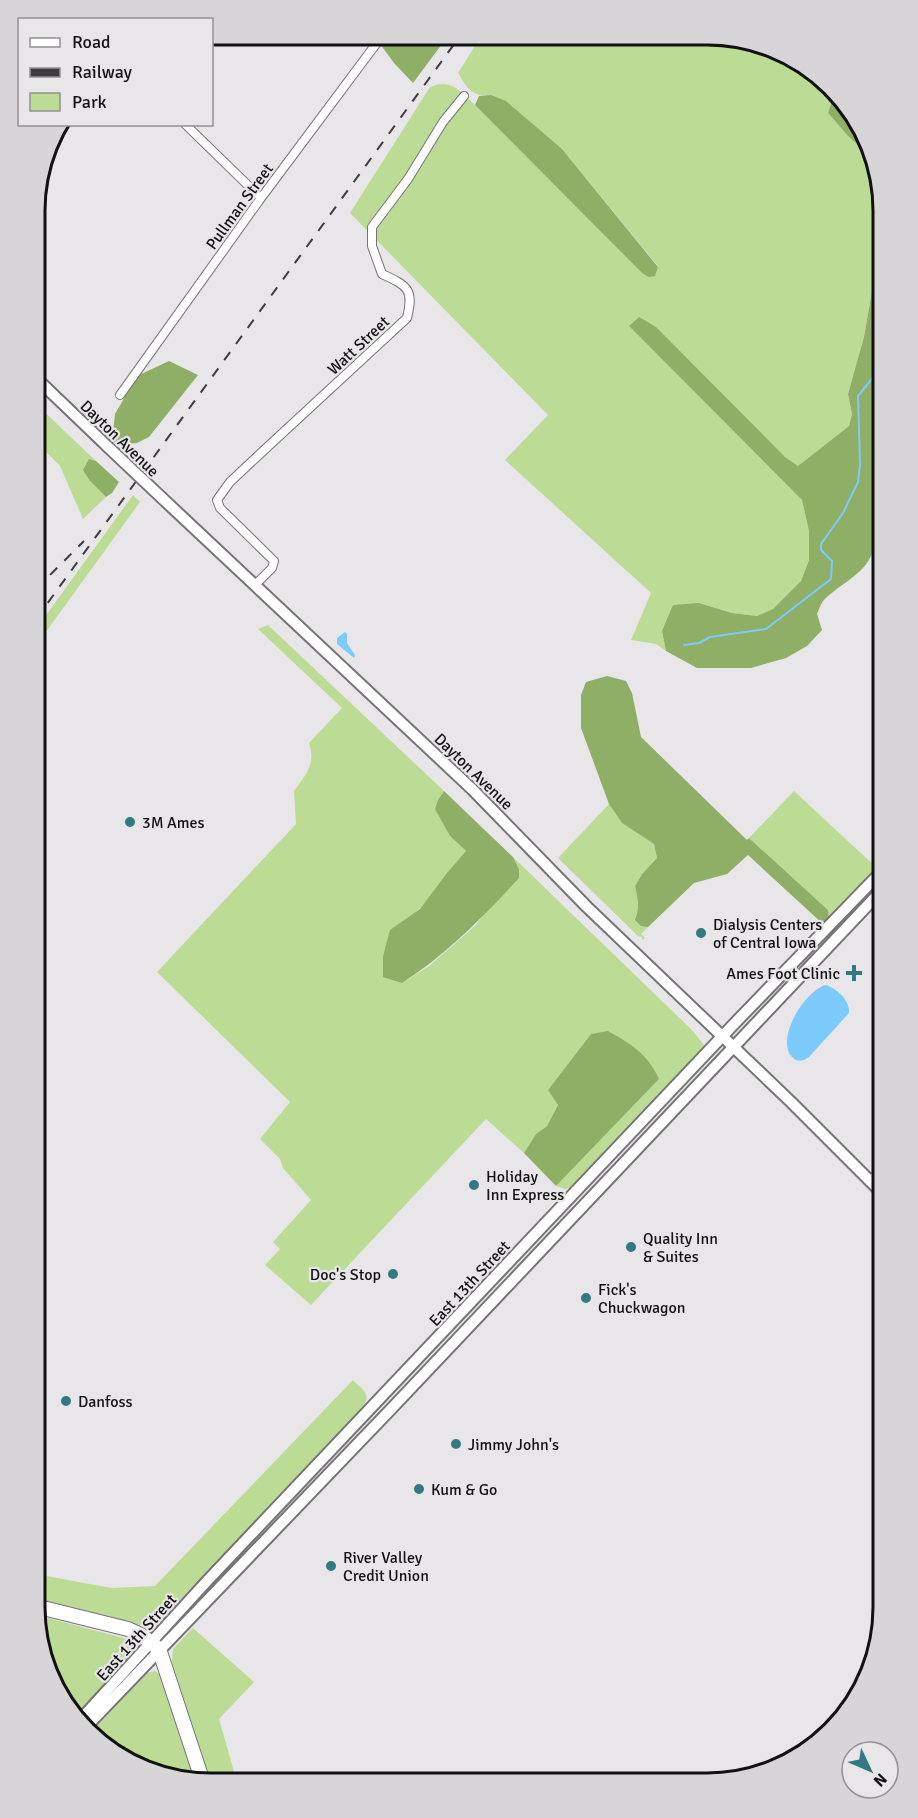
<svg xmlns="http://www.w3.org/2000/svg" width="918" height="1818" font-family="Signika,sans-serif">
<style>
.green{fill:#bcdc95}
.forest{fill:#8fae66}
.water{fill:#7dcbfd}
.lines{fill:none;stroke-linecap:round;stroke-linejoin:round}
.stream{stroke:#7dcbfd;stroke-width:2}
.minor-casing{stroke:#777477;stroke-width:10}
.secondary-casing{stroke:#777477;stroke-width:14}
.motorway-casing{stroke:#777477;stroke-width:16}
.minor{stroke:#fff;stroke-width:8}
.secondary{stroke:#fff;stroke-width:10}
.motorway{stroke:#fff;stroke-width:14}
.rail{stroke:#3d3c3d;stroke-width:2;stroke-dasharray:10 10;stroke-linecap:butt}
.secondary-bridge-casing{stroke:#777477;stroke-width:14;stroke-linecap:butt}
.secondary-bridge{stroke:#fff;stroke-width:10}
.poi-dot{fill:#327a83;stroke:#e9e6e9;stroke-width:2}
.labels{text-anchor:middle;stroke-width:4.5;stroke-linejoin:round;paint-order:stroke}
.street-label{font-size:16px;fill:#121112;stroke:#e9e6e9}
.poi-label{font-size:16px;fill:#121112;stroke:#e9e6e9;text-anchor:start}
.rim{fill:none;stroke:#121112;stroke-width:3}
</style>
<rect width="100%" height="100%" fill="#e9e6e9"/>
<path class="green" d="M481,36L741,38L824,78L834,94L828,113L849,137L875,160L883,211V229L864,337L848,394L852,414L849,426L798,466L785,457L629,326L802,500L809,531V560L801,581L773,609L757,616L732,613L699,603L662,631L666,651L656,644L631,640L651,593L505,460L548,415L350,213L430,87C452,78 459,91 475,105L642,273L648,277L658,266L562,149L491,95C472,97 468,89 458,73Z
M36,404L96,461L89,459L90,481L106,497L83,519L60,466L36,442Z
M133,495L140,502L35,647L36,629Z
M268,625L444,791L438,800L450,836L466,851C447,873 430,902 408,919L402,983L429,966L475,926L519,869L513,857L693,1031L704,1045L703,1049L576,1186L565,1189L556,1186L659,1079L591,1034L548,1090L558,1105L547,1126L536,1134L524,1153L486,1119L311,1305L265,1265L280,1249L273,1242L311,1200L283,1168L280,1159L260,1139L290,1102L157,972L296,824L294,791C306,775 316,763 309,743L342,708L258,629Z
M794,791L878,869L829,918L828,910L749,838Z
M609,804L622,823L654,844L657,858L642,874L635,886L639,901L641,926L648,927L641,934L645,938L642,940V937L638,936L558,858Z
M353,1380C364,1391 372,1394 362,1409L164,1616L153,1624L138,1625L35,1600V1574L112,1588L155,1586Z
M36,1615L135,1641L137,1645L135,1650L77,1713L44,1664Z
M193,1628L254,1682L219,1719L237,1782H208L172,1662L173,1649Z
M155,1671L163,1676L198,1782H187L95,1740L90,1733L147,1673Z"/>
<path class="forest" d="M386,36H448L413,83L394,63L380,44Z
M834,94L874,154L875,160L849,137L828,113Z
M491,95L506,101L562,149L658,267L655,276L648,277L642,273L475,105L479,96Z
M883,229V533L874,539C875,572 841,581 823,601C820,605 819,610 817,614L822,630L807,646L786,658L751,668H697L666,651L662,631L673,605L699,603L732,613L757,616L773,609L801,581L809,560V531L802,500L629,326L639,317L656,327L785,457L798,466L849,426L852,414L848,394L864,337Z
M169,361L198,375L149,437L137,443L117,445L112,440L115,414L137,376Z
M89,459L96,461L119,482L112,493L106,497L90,481L83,470Z
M607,676L626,681L632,693L641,737L747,840L749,838L828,910L829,918L823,924L748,855L727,874L694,883L648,927L641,926L635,920C640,908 638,899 635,886L642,874L657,858L654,844L622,823L609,804L581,728V695L586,682Z
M444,791L513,857L519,869V878C483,917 447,954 402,983L383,977V956L390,930L420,909L447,873L466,851L450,836L435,809L438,800Z
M608,1031C631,1044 648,1054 659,1079L556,1186L524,1153L536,1134L547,1126L558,1105L548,1090L591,1034Z"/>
<path class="water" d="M345,632L347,634V643L355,655L354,658L337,644V638Z
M826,985C837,989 850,1000 849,1013L809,1057C803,1061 798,1063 792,1057C775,1039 805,990 826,985Z"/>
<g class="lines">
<path class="stream" d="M684,645L699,643L710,637L766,629L831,579L832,561L821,550V544L843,513L858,482L860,465L858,396L883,365"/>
<defs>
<path id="minor" d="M185,124L261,198
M120,395L261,198L382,36
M255,585L272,568L274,561L220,508L217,500L230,482L262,452L407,318C414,289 408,286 382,274L372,246V227L408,179L443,122L464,96
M881,629L883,631
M870,1181L883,1168"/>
<path id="secondary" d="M36,378L107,446
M162,498L473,790L587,907L791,1102L883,1194
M81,1719L208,1580L734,1024L883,870
M86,1727L393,1407L883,889"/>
<path id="motorway" d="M35,1606L128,1629L141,1635L159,1649L203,1782"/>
</defs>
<use href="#minor" class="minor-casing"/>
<use href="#secondary" class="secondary-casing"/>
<use href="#motorway" class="motorway-casing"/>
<use href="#minor" class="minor"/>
<use href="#secondary" class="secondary"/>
<use href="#motorway" class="motorway"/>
<path class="rail" d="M36,589L84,541
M36,619L460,36"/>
<defs>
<path id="secondary-bridge" d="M107,446L162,498"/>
</defs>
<use href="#secondary-bridge" class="secondary-bridge-casing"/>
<use href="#secondary-bridge" class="secondary-bridge"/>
</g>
<g class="poi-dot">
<circle cx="130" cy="822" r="6"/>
<circle cx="701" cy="933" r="6"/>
<path d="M851 964h6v6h6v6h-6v6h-6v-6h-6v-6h6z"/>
<circle cx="474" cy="1185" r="6"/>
<circle cx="631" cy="1247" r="6"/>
<circle cx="393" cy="1274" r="6"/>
<circle cx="586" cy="1298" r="6"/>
<circle cx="66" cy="1401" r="6"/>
<circle cx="456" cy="1444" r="6"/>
<circle cx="419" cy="1489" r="6"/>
<circle cx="331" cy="1566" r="6"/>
</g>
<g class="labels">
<g class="street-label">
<text transform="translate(239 206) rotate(-54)" y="6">Pullman Street</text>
<text transform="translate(358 345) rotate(-43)" y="6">Watt Street</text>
<text transform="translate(120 438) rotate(44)" y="6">Dayton Avenue</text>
<text transform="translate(474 771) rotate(44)" y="6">Dayton Avenue</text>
<text transform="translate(469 1283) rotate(-47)" y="6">East 13th Street</text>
<text transform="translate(136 1637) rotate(-48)" y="6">East 13th Street</text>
</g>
<g class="poi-label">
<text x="142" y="828">3M Ames</text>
<text x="713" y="930">Dialysis Centers<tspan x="713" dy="18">of Central Iowa</tspan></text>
<text x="840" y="979" text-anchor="end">Ames Foot Clinic</text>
<text x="486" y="1182">Holiday<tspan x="486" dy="18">Inn Express</tspan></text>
<text x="643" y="1244">Quality Inn<tspan x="643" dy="18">&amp; Suites</tspan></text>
<text x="381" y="1280" text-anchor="end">Doc's Stop</text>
<text x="598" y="1295">Fick's<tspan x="598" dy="18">Chuckwagon</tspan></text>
<text x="78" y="1407">Danfoss</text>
<text x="468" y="1450">Jimmy John's</text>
<text x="431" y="1495">Kum &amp; Go</text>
<text x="343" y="1563">River Valley<tspan x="343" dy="18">Credit Union</tspan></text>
</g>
</g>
<path d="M0 0H918V1818H0ZM211 45H707A166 166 0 0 1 873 211V1607A166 166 0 0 1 707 1773H211A166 166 0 0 1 45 1607V211A166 166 0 0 1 211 45Z" fill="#d8d5d8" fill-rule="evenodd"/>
<path class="rim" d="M211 45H707A166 166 0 0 1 873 211V1607A166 166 0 0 1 707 1773H211A166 166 0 0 1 45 1607V211A166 166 0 0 1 211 45Z"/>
<rect x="18" y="18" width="195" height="108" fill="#e9e6e9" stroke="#939193" stroke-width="1.5"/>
<rect x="30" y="38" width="30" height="9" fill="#ffffff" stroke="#939193" stroke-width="1.5"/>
<text x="72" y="48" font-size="18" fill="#121112">Road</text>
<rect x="30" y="68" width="30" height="9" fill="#3d3c3d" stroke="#939193" stroke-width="1.5"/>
<text x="72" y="78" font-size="18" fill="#121112">Railway</text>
<rect x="30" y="93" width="30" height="18" fill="#bcdc95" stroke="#939193" stroke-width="1.5"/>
<text x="72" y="108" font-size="18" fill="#121112">Park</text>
<g transform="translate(870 1770) rotate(134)"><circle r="28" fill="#e9e6e9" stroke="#939193" stroke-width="1.5"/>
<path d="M0-4.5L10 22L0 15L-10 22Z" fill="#327a83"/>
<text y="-9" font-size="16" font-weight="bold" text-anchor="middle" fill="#121112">N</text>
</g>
</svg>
